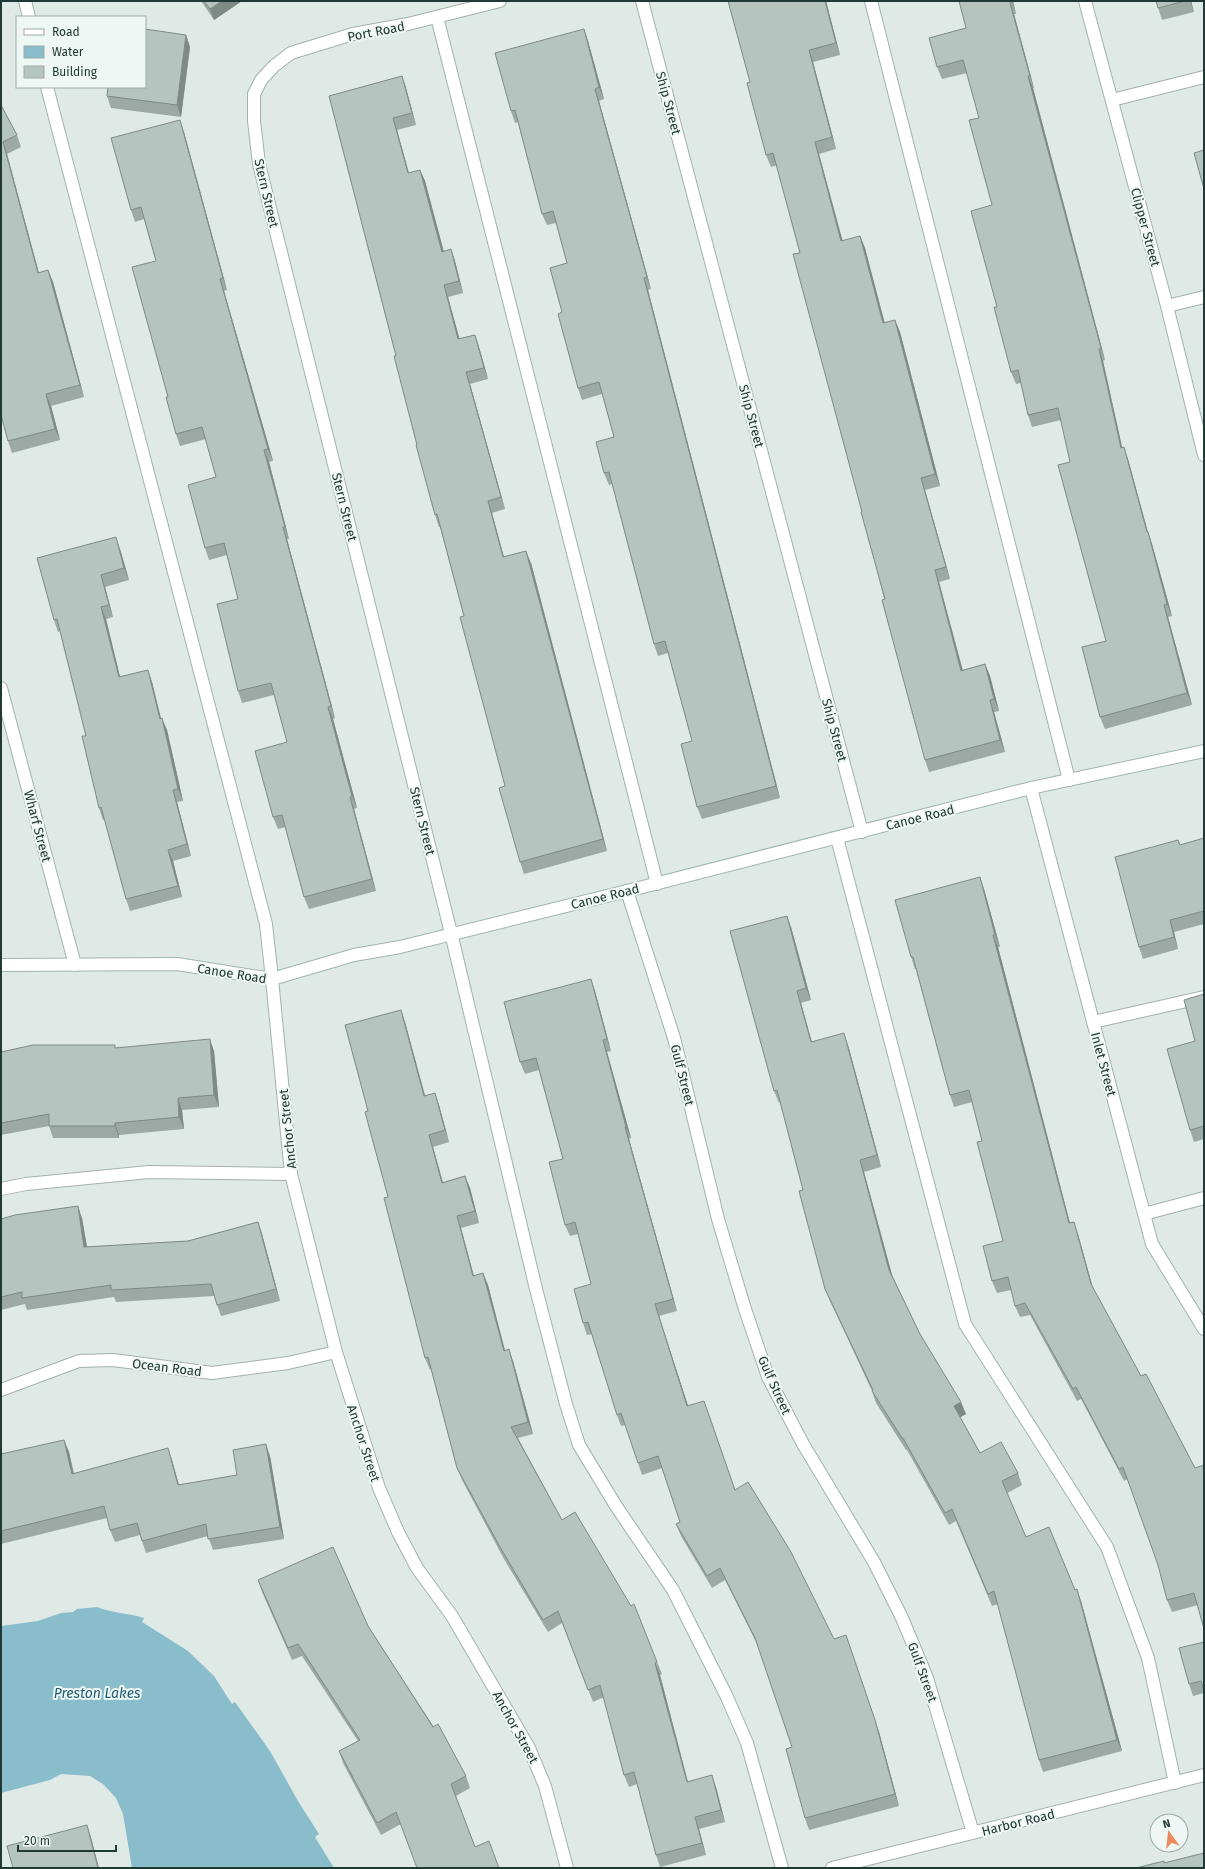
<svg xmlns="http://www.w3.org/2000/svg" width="1205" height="1869" font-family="'Fira Sans',sans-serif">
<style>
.water{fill:#8abdcc}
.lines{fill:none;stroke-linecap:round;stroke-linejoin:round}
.lane-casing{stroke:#a2b1ad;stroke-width:14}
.street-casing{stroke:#a2b1ad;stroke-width:14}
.secondary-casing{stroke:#9fb5af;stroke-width:14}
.lane{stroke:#fff;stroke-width:12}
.street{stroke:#fff;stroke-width:12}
.secondary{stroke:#fff;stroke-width:12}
.wall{fill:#9ca9a4}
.shaded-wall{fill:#7f8986}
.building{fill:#b5c4bf;stroke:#7f8986}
.labels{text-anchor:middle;stroke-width:4;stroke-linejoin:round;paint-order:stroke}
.street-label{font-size:13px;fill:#213934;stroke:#eff7f4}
.water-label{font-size:14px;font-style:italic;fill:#1f5d71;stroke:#eff7f4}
</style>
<rect width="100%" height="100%" fill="#dfeae6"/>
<path class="water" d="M97,1607C112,1613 128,1613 144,1618L142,1622L188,1651L214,1676L232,1704L235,1702L270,1751L298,1801L319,1834L315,1837L334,1868H132L123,1814L116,1798L103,1784L90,1776L61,1774L50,1780L1,1793V1626L38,1621L61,1613L73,1612L77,1609Z"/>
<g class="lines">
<defs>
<path id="lane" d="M25,1L29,17
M871,1L1069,780
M437,17L657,884
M47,87L266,924L272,979
M1112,100L1204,77
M837,838L965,1324L1107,1547L1148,1658L1175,1783
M451,933L536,1289L566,1404L579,1445L616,1506L673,1590L726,1695L747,1743L782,1868
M1093,1022L1204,997
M1,1189L26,1184L149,1172L291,1174"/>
<path id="street" d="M642,1L862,832
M1085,1L1167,306L1204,455
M1167,306L1204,297
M1,688L75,965
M1031,788L1152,1244L1204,1329
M627,891L674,1038L718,1219L744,1306L768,1377L803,1444L874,1562L902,1618L927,1678L973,1833
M451,933L259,164L254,121V94L261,80L274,66L291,53L353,34L408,24L500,1
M272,979L291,1174L336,1352L379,1488L398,1532L417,1568L452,1616L529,1748L545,1786L567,1868
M1144,1214L1204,1198
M1,1390L79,1361L113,1360L212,1373L288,1363L336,1352
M832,1868L1204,1775"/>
<path id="secondary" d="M1,965L177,964L272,979L354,955L400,947L627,891L1031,788L1204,751"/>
</defs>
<use href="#lane" class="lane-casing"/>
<use href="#street" class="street-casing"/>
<use href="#secondary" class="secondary-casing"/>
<use href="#lane" class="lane"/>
<use href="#street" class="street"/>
<use href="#secondary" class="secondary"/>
</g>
<path class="wall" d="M201,1H242L214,20Z
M826,1L840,55L813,62L836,149L819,154L842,241L860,236L865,248L884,323L895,320L900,332L940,486L925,490L950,579L939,582L962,670L985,664L990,676L999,711L994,712L1005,752L929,772L925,760L862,512L800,253L777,165L771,167L766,155L750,82Z
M959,1H1013L1016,14H1014L1034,88H1033L1105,360L1103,361L1122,448L1128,459L1148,532L1152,544L1172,616L1168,617L1192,705L1105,729L1100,717L1106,641L1070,462L1061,420L1032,427L1028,415L1021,383L1016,384L1011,372L997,307L992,205L979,118L967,73L942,79L937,67L966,28Z
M1156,1H1191L1194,12L1162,20Z
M584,29L588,41L604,99L599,101L651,289L648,290L780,798L702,819L697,807L692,741L668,653L658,656L654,644L612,484L609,485L604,473L614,437L602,394L582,400L578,388L562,312L567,263L556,223L547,225L542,214L518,122L515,123L511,111Z
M186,35L190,47L181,117L111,108L107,96Z
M402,76L406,88L416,125L397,130L409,173L420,170L425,181L443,251L451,249L455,261L463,293L448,297L459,339L475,335L479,347L488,379L470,384L505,509L492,513L504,557L531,563L607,851L524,874L520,862L505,786L464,616L440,527H439L435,515L396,356L329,96Z
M1,105L17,135L21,147L7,154L39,273L48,270L53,282L84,397L51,406L60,440L12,453L8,441Z
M184,132L227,290L224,291L273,461L269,462L289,539H287L335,718L333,719L357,808L354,809L376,891L309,909L304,897L286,827L278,829L273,817L287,742L274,695L242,703L238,691V599L227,555L209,560L205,548L216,477L206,439L180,446L176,434L168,397L156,261L144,219L135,222L131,210Z
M120,549L129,580L105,587L113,617L106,619L120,677L148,670L152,682L161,719L167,730L183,801L177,802L191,856L173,861L182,897L130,911L126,899L105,819L103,820L99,808L86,736L60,631L58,632L54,620Z
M1204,838V924L1174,932L1178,949L1143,959L1139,947L1178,840L1180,845Z
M984,889L1000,947H998L1070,1223L1078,1234L1093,1288L1141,1376L1198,1605L1172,1612L1167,1600L1158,1565L1128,1479L1124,1481L1081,1399L1077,1401L1030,1315L1020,1317L1015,1306L1011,1290L997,1293L992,1281L1003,1241L982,1141L972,1102L954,1107L950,1095L916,969H915L911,957Z
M791,927L811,1000L801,1003L812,1042L848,1045L881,1167L864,1172L892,1275L920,1334L966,1414L960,1417L980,1453L1018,1473L1022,1485L1007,1493L1026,1537L1075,1590L1081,1601L1122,1751L1043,1772L1039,1760L998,1604L992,1606L956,1521L949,1525L907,1450H906L876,1403L872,1391L830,1301L825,1289L803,1190L780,1102L779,1103L774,1091Z
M595,991L611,1051L607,1052L631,1138L629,1139L677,1311L659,1316L688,1406L704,1401L735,1490L879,1732L899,1806L809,1830L805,1818L792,1747L759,1648L725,1580L712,1588L681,1536L676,1524L680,1522L662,1468L642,1475L625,1425L621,1426L617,1415L592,1334L587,1335L583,1323L591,1284L578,1234L570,1236L565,1225L563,1159L539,1070L525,1074L520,1062Z
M1204,994V1139L1194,1142L1190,1130L1195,1041Z
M401,1010L405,1022L425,1095L439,1105L449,1142L433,1147L443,1182L465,1176L470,1188L479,1223L461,1228L474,1276L483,1273L488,1285L505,1350L513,1361L533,1434L518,1438L562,1520L657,1662L662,1674L660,1675L688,1782L716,1787L725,1822L699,1829L706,1855L660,1867L656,1855L637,1784L629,1787L624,1775L604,1697L593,1702L562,1623L548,1632L504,1559L462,1480L457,1468L431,1369L430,1370L425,1358L388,1197L368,1111Z
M116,1048L214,1051L219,1107L182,1110L184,1129L119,1135V1138H53L49,1126L1,1135V1052Z
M82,1218L87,1247L188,1241L258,1222L262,1234L280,1301L221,1316L214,1296L116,1302L114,1297L27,1310L25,1304L1,1310V1219Z
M64,1440L69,1452L74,1473L172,1460L179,1485L237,1475L270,1456L284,1539L213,1550L208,1536L146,1553L140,1535L115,1542L110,1530L107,1518L1,1544V1454Z
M258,1580L368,1626L466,1776L470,1788L456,1796L475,1847L499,1868L401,1824L381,1835L343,1763L339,1751L358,1741L302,1656L292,1660L262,1592Z
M1204,1642V1693L1193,1696L1189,1684Z"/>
<path class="shaded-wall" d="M222,1H242L214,20L210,9Z
M825,1H826L840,55L836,43Z
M1012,1H1013L1016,14Z
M1190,1H1191L1194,12Z
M1010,3L1014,14L1034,88L1030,76Z
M584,29L588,41L604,99L599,87Z
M186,35L190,47L181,117L177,105Z
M809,50L813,62L836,149L832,137Z
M402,76L406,88L416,125L412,113Z
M1028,76L1033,88L1105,360L1101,348Z
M595,89L599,101L651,289L647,277Z
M393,118L397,130L412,185L408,173Z
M180,120L184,132L227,290L223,278Z
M3,142L7,154L42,285L38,273Z
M815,142L819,154L846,253L841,241Z
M420,170L425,181L447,263L442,252Z
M860,236L865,248L888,335L883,323Z
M451,249L455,261L463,293L459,281Z
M48,270L53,282L84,397L80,385Z
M644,278L648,290L780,798L776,786Z
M220,279L224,291L273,461L268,449Z
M444,285L448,297L463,351L458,339Z
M895,320L900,332L940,486L935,474Z
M475,335L479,347L488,379L484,368Z
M1099,349L1103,361L1125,460L1121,448Z
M466,372L470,384L505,509L501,497Z
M46,394L51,406L60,440L55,429Z
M1124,447L1128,459L1151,544L1147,532Z
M264,450L269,462L289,539L285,527Z
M921,478L925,490L950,579L946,567Z
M488,501L492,513L507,569L503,557Z
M283,527L287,539L335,718L331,706Z
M1148,532L1152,544L1172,616L1167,604Z
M116,537L120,549L129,580L124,568Z
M526,551L531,563L607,851L603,839Z
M935,570L939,582L966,682L961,671Z
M101,575L105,587L113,617L109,605Z
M1164,605L1168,617L1192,705L1187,693Z
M101,607L106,619L123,689L119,677Z
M985,664L990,676L999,711L994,699Z
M148,670L152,682L164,731L160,719Z
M990,700L994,712L1005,752L1000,740Z
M328,707L333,719L357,808L352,796Z
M162,718L167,730L183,801L178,789Z
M173,790L177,802L191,856L187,844Z
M350,797L354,809L376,891L372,879Z
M168,850L173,861L182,897L178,886Z
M980,877L984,889L1000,947L995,935Z
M787,916L791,927L811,1000L806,988Z
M1170,920L1174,932L1178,949L1174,937Z
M993,935L998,947L1073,1235L1069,1223Z
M591,979L595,991L611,1051L607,1039Z
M797,991L801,1003L815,1054L811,1042Z
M401,1010L405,1022L428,1108L424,1096Z
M844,1033L848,1045L881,1167L877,1155Z
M210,1039L214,1051L219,1107L214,1095Z
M603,1040L607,1052L631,1138L626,1127Z
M435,1093L439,1105L449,1142L445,1130Z
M178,1098L182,1110L184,1129L179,1117Z
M115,1123L119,1135V1138L115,1126Z
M625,1127L629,1139L677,1311L673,1299Z
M429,1135L433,1147L446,1195L442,1183Z
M860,1160L864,1172L894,1282L889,1270Z
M465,1176L470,1188L479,1223L475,1211Z
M78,1206L82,1218L89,1259L84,1247Z
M457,1216L461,1228L477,1288L473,1276Z
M258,1222L262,1234L280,1301L276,1289Z
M1074,1222L1078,1234L1095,1296L1091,1284Z
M483,1273L488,1285L508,1363L504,1351Z
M655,1304L659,1316L692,1418L687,1406Z
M509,1349L513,1361L533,1434L528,1422Z
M961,1402L966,1414L959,1418L954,1406Z
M64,1440L69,1452L76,1486L72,1474Z
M266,1444L270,1456L284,1539L280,1527Z
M168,1448L172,1460L182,1497L178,1485Z
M1077,1589L1081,1601L1122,1751L1117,1740Z
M850,1647L879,1732L899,1806L895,1794Z
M655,1663L660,1675L691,1794L687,1782Z
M712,1775L716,1787L725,1822L721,1810Z
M695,1817L699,1829L706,1855L702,1843Z
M87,1825L91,1837L99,1868H98Z"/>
<path class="building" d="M204,1H222L210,9Z
M728,1H825L836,43L809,50L832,137L815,142L841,241L860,236L883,323L895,320L935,474L921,478L946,567L935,570L961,671L985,664L994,699L990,700L1000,740L925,760L882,600L885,599L861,512H862L793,254L800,253L773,153L766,155L747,83L750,82Z
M959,1H1012V2L1010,3L1030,76H1028L1101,348L1099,349L1121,448L1124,447L1147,532H1148L1167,604L1164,605L1187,693L1100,717L1082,647L1106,641L1058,465L1070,462L1058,408L1028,415L1018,370L1011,372L994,307H997L971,211L992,205L969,120L979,118L963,60L937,67L929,38L966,28Z
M1156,1H1185L1158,8Z
M145,29L186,35L177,105L107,96L108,87H145Z
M584,29L599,87L595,89L647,277L644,278L776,786L697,807L681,744L692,741L665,641L654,644L609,472L604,473L596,442L614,437L599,382L578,388L558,314L562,312L550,268L567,263L553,211L542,214L515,110L511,111L495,53Z
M402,76L412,113L393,118L408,173L420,170L442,252L451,249L459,281L444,285L458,339L475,335L484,368L466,372L501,497L488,501L503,557L526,551L603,839L520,862L499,788L505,786L460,617L464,616L437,514L435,515L416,445H417L394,356H396L329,96Z
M1,105L17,135L3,142L38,273L48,270L80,385L46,394L55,429L8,441L1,415Z
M180,120L223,278L220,279L268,449L264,450L285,527H283L331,706L328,707L352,796L350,797L372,879L304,897L282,815L273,817L255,751L287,742L271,683L238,691L217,604L238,599L224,543L205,548L188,485L216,477L202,427L176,434L166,397H168L132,267L156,261L141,207L131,210L111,138Z
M1204,150V189L1194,153Z
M116,537L124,568L101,575L109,605L101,607L119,677L148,670L160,719L162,718L178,789L173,790L187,844L168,850L178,886L126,899L101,807L99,808L82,736H86L57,619L54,620L37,558Z
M1204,838V911L1170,920L1174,937L1139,947L1115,857L1178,840L1180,845Z
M980,877L995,935H993L1069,1223L1074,1222L1091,1284L1141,1376L1146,1374L1195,1468L1204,1465V1629L1194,1593L1167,1600L1158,1565L1123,1467L1119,1469L1076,1387L1073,1389L1025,1303L1015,1306L1008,1277L992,1281L983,1246L1003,1241L977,1142L982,1141L969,1090L950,1095L913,957H911L895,900Z
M787,916L806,988L797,991L811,1042L844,1033L877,1155L860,1160L889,1270L920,1334L961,1402L954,1406L980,1453L1001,1442L1018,1473L1002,1481L1026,1537L1049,1527L1075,1590L1077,1589L1117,1740L1039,1760L994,1591L988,1594L952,1509L945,1513L903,1438H902L872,1391L873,1390L825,1289L799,1191L803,1190L777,1090L774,1091L730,931Z
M591,979L607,1039L603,1040L626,1127H625L673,1299L655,1304L687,1406L704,1401L735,1490L748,1482L791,1552L834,1639L846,1635L875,1720L895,1794L805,1818L786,1749L792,1747L755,1638L720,1568L707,1576L676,1524L680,1522L658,1456L638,1463L621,1413L617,1415L588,1322L583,1323L574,1289L591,1284L575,1222L565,1225L549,1162L563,1159L536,1058L520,1062L504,1002Z
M1204,994V1126L1190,1130L1167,1049L1195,1041L1184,1000Z
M401,1010L424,1096L435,1093L445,1130L429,1135L442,1183L465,1176L475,1211L457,1216L473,1276L483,1273L504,1351L509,1349L528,1422L511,1427L562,1520L575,1512L631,1606L634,1604L657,1662L655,1663L687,1782L712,1775L721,1810L695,1817L702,1843L656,1855L634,1772L624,1775L600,1685L588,1690L558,1611L543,1620L500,1547L457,1468L428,1357L425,1358L384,1198L388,1197L365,1112L368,1111L345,1025Z
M210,1039L214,1095L178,1098L179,1117L115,1123V1126H49V1114L1,1123V1052L33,1045H115V1048Z
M78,1206L84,1247L188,1241L258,1222L276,1289L217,1305L211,1284L111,1290V1285L22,1298V1292L1,1297V1219L15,1215Z
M64,1440L72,1474L168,1448L178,1485L237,1475L233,1450L266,1444L280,1527L208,1539L206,1524L142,1541L137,1523L110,1530L104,1506L1,1531V1454Z
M333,1547L368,1626L433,1727L438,1724L466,1776L451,1784L475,1847L489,1841L499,1868H417L396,1812L377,1823L339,1751L360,1740L298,1644L288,1648L258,1580Z
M1204,1642V1690L1201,1681L1189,1684L1179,1648Z
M87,1825L98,1868H13L7,1846Z
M1204,1853V1868H1136L1164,1861V1863Z"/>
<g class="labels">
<g class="street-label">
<text transform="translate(376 31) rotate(-11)" y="5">Port Road</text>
<text transform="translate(669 103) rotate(75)" y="5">Ship Street</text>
<text transform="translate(267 193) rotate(77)" y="5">Stern Street</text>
<text transform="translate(1146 227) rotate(75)" y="5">Clipper Street</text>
<text transform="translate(752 416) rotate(75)" y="5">Ship Street</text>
<text transform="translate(345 507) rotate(76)" y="5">Stern Street</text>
<text transform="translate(835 730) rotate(75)" y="5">Ship Street</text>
<text transform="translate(920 817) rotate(-14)" y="5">Canoe Road</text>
<text transform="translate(423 821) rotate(76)" y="5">Stern Street</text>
<text transform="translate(38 826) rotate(75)" y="5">Wharf Street</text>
<text transform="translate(605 896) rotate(-14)" y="5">Canoe Road</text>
<text transform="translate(232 973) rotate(9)" y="5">Canoe Road</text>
<text transform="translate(1104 1064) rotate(75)" y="5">Inlet Street</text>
<text transform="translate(683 1075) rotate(76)" y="5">Gulf Street</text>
<text transform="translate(287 1129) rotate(-96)" y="5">Anchor Street</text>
<text transform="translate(167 1367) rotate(7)" y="5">Ocean Road</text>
<text transform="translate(775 1385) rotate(66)" y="5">Gulf Street</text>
<text transform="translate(364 1443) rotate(72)" y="5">Anchor Street</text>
<text transform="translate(923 1672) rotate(70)" y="5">Gulf Street</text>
<text transform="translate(516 1727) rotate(61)" y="5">Anchor Street</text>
<text transform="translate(1018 1822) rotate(-14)" y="5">Harbor Road</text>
</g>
<g class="water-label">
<text x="97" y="1698">Preston Lakes</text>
</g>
</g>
<rect width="1205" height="1869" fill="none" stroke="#213934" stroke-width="4"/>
<rect x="16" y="16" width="130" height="72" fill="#eff7f4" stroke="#9daba7"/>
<rect x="24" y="29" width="20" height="6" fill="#ffffff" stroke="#9daba7"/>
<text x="52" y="36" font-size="12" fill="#213934">Road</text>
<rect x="24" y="46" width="20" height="12" fill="#8abdcc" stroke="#9daba7"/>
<text x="52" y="56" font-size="12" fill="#213934">Water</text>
<rect x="24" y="66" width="20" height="12" fill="#b5c4bf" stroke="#9daba7"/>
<text x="52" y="76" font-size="12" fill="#213934">Building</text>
<g transform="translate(1169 1833) rotate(345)"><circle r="19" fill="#eff7f4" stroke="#9daba7"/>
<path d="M0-3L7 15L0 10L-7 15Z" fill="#ea8a5d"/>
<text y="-6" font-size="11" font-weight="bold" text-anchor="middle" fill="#213934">N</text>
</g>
<path d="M18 1845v6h98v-6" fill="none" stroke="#213934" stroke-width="2"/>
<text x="24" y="1845" font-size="12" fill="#213934" stroke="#eff7f4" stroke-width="3" paint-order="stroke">20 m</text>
</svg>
